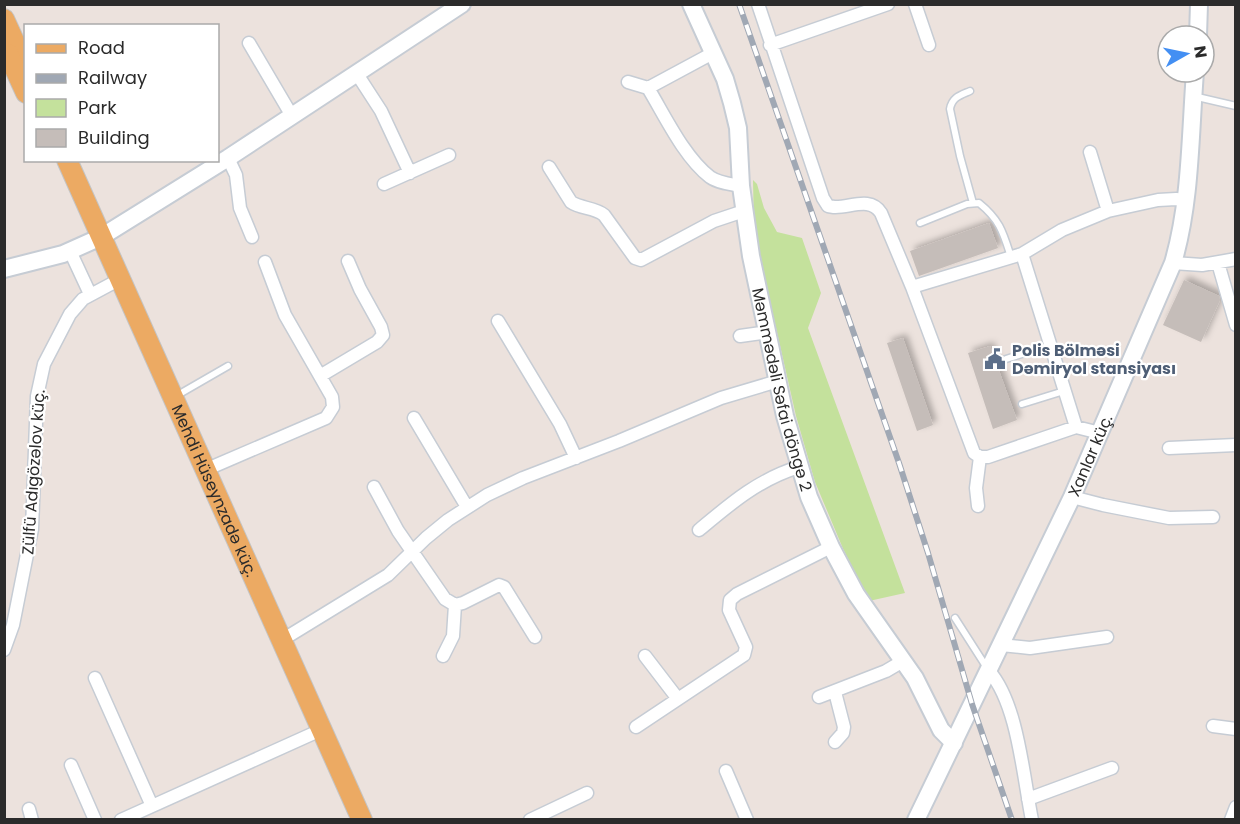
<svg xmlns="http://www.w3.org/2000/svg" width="1240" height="824" font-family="Poppins,sans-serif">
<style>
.green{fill:#c4e19c}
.building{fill:#c5bdb9;filter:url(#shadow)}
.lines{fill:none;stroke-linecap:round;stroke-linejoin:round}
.lane-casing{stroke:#c6ccd4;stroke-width:9}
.street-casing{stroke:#c6ccd4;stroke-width:15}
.secondary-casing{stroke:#c6ccd4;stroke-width:20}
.primary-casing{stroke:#c4c4c4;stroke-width:22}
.lane{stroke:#fff;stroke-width:6}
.street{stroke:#fff;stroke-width:12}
.secondary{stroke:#fff;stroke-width:16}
.primary{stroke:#ecaa63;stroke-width:20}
.rail-casing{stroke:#a0a8b4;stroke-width:6}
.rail{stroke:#fff;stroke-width:4;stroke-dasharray:11;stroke-linecap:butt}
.labels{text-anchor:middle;stroke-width:4.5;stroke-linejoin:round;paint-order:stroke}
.service-label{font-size:16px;font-weight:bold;fill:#4e5e75;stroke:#fff;text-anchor:start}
.street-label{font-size:16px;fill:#2b2b2b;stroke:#fff}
</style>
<defs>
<filter id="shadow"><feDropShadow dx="4" dy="-4" stdDeviation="3" flood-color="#0004"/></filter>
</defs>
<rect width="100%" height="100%" fill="#ece2dd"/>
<path class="green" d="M753,180L757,184L764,208L777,232L802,238L821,293L808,328L905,593L869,601L844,551L815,482L796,416L754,231Z"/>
<path class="building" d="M989,223L998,248L919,276L910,251Z
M1184,280L1219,296L1220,300L1201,342L1163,325Z
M903,338L933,425L917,431L887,343Z
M990,346L1017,420L993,429L968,353Z"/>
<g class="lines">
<defs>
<path id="lane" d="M970,91C961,95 952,97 950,109L960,156L973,203
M1193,96L1236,106
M920,223L967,204L979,203C1000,220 1003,232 1011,257
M1006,359L1051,345
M176,396L228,366
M1022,404L1064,391
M955,618L987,668"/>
<path id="street" d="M758,4L823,198L828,206L834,207C850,208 870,196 881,213L912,287L974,453L980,457H988L1076,427L1100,433
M915,4L929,45
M249,43L292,116
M770,45L888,4
M713,53L648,88C665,116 684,157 710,177C718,183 731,184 741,186
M357,74L381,111L410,173
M628,82L648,88
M1090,152L1108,211
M228,158L236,175L240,208L252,237
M549,167L571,202C581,209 594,207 604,215L635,258L641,260L714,221L744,211
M384,184L449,155
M70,251L90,294
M1022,254L1076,427
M1173,263L1202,265L1236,259
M1218,263L1236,325
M912,287L1022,254L1062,230L1108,211L1158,200L1176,199L1187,201
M498,321L560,424L576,458
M740,336L768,332
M320,376L377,342L383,335L381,327L360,289L348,261
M414,418L467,507
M1169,448L1236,445
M205,470L326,418L333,407L332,397L285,315L265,262
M374,487L398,531L445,599L455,605L463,603L499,585L504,587L535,637
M1072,497L1103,505L1169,518L1213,517
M978,506L976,488L980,457
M699,530C730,504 759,479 799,467
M282,640L388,575L426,538L448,520L487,495L523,478L619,441L721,398L778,381
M1001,645L1030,648L1107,637
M4,650L13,625L32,529L37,396L44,364L70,314L83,299L111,284
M443,656L453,636L455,605
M645,656L678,699
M989,671C1018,704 1023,776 1032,820
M95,678L152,806
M819,697L886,671L903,661
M1213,726L1236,729
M636,727L744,655L746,647L729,610L730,600L737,594L831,547
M835,742L843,733L844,727L835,692
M71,765L95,820
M726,771L747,820
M1028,799L1112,768
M29,809L32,820
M121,820L312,734
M530,820L587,793
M1231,820L1236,807"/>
<g id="secondary">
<path id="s1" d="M691,4L725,79L732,103L738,128L741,186L751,256L785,416L809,497L831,547L856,594L915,678L941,730L954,743"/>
<path d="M1198,36L1199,4"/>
<path d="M4,269L63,254L101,237L228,158L462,4"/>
<path id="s2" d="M916,820L1072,497L1173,263C1191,201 1190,136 1195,72"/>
</g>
<g id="primary">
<path d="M4,19L26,67"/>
<path d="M8,54L26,93"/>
<path id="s3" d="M67,160L362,820"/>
</g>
</defs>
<use href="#lane" class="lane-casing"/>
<use href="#street" class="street-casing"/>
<use href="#secondary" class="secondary-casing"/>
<use href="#primary" class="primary-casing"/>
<use href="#lane" class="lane"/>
<use href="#street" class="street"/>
<use href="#secondary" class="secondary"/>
<use href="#primary" class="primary"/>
<defs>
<path id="rail" d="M739,4L899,463L928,553L972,704L1012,820"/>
</defs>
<use href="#rail" class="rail-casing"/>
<use href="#rail" class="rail"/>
</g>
<defs>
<symbol id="civic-bare" viewBox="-9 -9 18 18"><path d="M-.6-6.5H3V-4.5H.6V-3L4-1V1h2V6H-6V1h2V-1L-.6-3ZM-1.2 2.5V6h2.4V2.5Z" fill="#5c6f8a" stroke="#fff" stroke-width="2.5" paint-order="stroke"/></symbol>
</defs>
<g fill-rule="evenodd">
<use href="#civic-bare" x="980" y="344" width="30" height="30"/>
</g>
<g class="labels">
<g class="service-label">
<text x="1012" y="356">Polis Bölməsi<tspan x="1012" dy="18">Dəmiryol stansiyası</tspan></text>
</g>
<g class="street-label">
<text dy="6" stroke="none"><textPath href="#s1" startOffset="399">Məmmədəli Səfai döngə 2</textPath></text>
<text dy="6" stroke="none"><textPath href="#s2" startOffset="404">Xanlar küç.</textPath></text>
<text transform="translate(33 472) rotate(-86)" y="6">Zülfü Adıgözəlov küç.</text>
<text dy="6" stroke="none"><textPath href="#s3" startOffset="362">Mehdi Hüseynzadə küç.</textPath></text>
</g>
</g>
<rect width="1240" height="824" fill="none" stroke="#2b2b2b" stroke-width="12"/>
<rect x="24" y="24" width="195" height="138" fill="#ffffff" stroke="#aaaaaa" stroke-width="1.5"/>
<rect x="36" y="44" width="30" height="9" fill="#ecaa63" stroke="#aaaaaa" stroke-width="1.5"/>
<text x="78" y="54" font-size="18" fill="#2b2b2b">Road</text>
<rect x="36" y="74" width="30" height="9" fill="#a0a8b4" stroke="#aaaaaa" stroke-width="1.5"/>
<text x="78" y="84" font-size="18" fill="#2b2b2b">Railway</text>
<rect x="36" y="99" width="30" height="18" fill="#c4e19c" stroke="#aaaaaa" stroke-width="1.5"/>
<text x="78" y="114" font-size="18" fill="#2b2b2b">Park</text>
<rect x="36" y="129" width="30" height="18" fill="#c5bdb9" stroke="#aaaaaa" stroke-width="1.5"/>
<text x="78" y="144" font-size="18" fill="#2b2b2b">Building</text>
<g transform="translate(1186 54) rotate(81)"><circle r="28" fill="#ffffff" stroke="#aaaaaa" stroke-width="1.5"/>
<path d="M0-4.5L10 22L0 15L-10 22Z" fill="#438ff3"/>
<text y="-9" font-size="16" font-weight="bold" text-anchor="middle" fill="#2b2b2b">N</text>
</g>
</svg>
